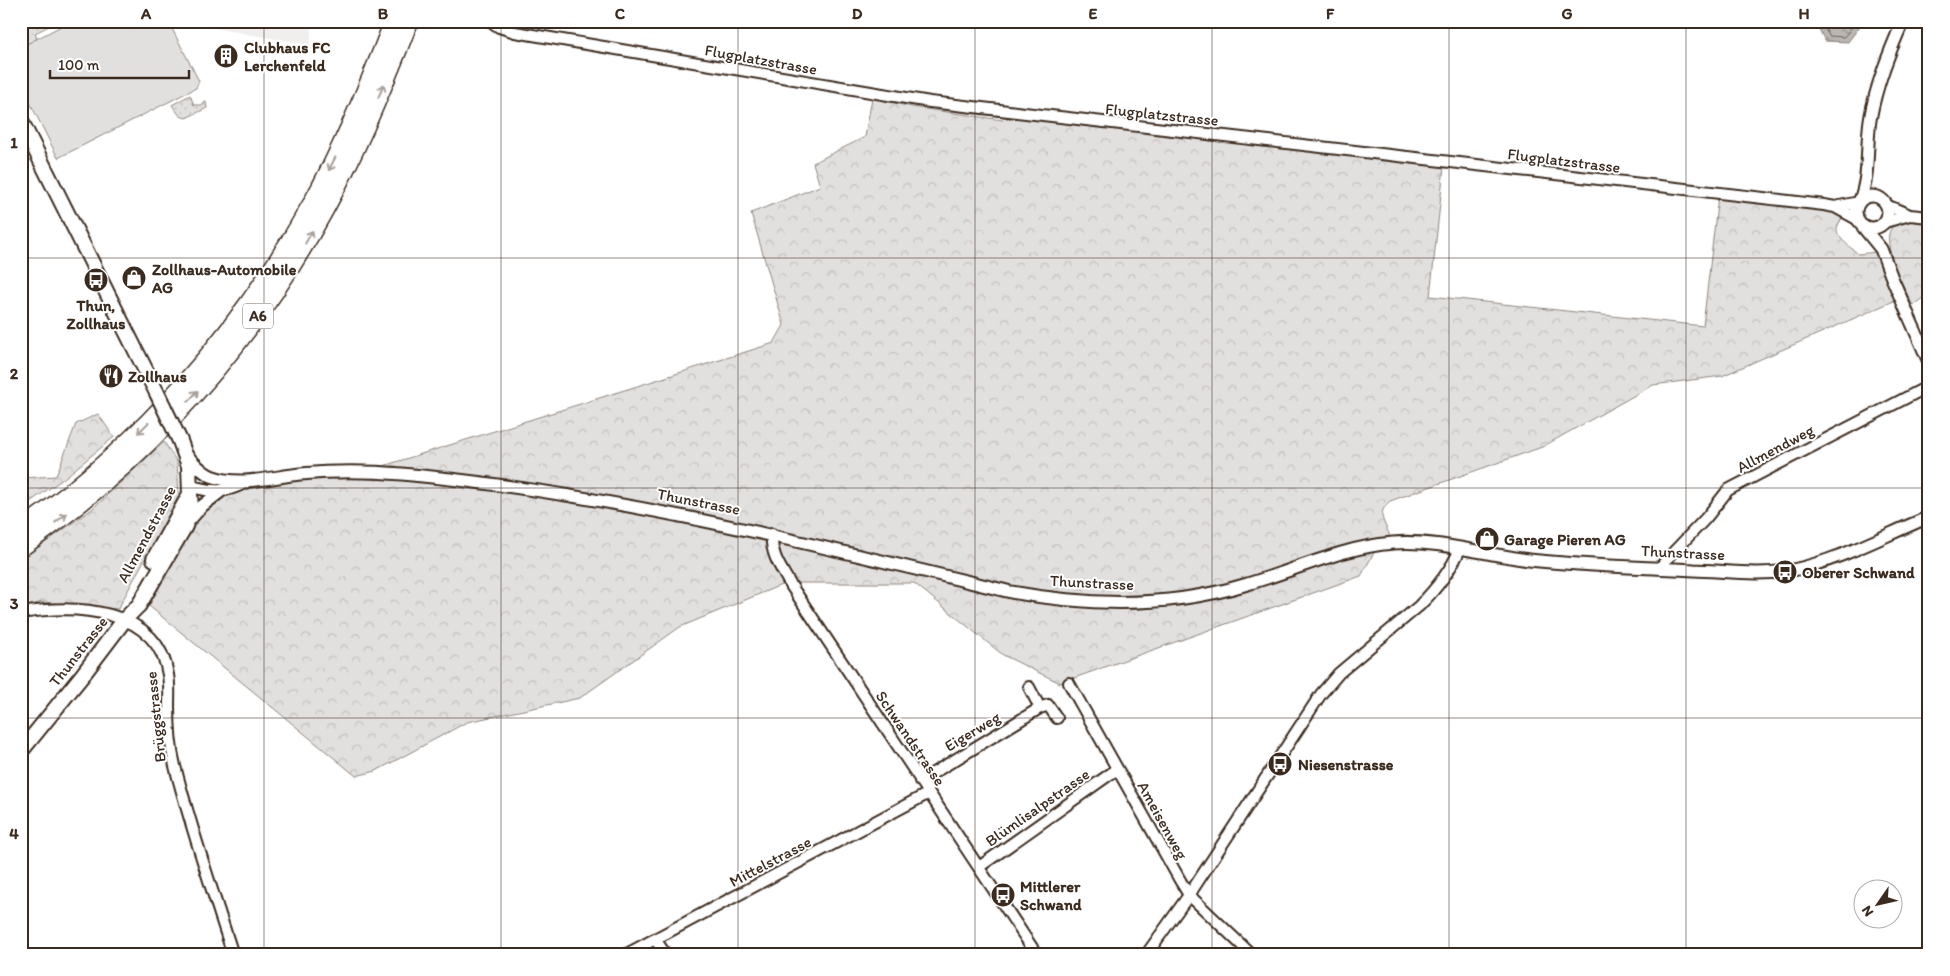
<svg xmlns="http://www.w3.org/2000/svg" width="1950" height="976" font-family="Itim,sans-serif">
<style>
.built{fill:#f1efee}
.grass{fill:url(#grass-dots);stroke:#8e857e}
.forest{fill:url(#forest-crowns);stroke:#8e857e}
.pitch{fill:#e2e0de;stroke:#8e857e}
.water{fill:url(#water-ripples);stroke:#887e77}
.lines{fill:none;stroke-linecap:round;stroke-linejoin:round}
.shore{stroke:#6f625a;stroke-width:1}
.minor-casing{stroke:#3b2a1e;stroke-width:14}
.tertiary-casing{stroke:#3b2a1e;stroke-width:15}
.secondary-casing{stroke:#3b2a1e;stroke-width:18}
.motorway-casing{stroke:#3b2a1e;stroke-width:21}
.minor{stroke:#fff;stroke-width:10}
.tertiary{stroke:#fff;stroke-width:11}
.secondary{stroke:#fff;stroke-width:14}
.motorway{stroke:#fff;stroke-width:18}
.secondary-bridge-casing{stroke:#3b2a1e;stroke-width:18;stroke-linecap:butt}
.secondary-bridge{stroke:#fff;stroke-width:14}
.oneway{stroke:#a79f9a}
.grid{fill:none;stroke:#3b2a1e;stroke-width:1;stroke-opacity:0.55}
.labels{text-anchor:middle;stroke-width:4;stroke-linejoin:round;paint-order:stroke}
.shield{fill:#fff;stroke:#766a62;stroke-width:1}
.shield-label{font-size:15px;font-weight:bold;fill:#3b2a1e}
.poi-label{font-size:16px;font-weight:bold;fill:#3b2a1e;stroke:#fff;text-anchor:start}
.street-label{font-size:16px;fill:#3b2a1e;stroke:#fff}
.neatline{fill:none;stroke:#3b2a1e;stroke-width:2}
.grid-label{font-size:16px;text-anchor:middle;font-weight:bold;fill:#3b2a1e}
</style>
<defs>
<pattern id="grass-dots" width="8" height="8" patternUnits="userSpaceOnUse" patternTransform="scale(1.25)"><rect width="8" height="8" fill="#e2e0de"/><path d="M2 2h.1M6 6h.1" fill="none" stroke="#c3c0be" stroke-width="1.8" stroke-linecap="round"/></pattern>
<pattern id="forest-crowns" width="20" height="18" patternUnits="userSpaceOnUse" patternTransform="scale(1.25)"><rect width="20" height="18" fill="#e2e0de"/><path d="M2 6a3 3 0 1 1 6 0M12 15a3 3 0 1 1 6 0" fill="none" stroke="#c3c0be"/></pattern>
<pattern id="water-ripples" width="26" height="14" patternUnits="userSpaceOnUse" patternTransform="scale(1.25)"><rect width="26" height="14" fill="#bcb6b3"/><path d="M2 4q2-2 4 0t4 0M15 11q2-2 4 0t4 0" fill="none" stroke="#9a9491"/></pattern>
</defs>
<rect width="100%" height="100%" fill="#fff"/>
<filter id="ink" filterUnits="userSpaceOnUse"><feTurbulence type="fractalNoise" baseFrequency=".02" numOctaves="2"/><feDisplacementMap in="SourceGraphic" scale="10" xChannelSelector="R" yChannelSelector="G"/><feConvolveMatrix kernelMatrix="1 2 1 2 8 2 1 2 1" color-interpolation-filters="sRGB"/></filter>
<g filter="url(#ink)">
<path class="built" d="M209,21H312L310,45L208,27Z"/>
<path class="grass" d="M29,21H59L35,33L37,39L21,47V26Z
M190,95L194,105H204V102H206L207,108L186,118L180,116L172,105Z"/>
<path class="forest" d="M872,98L912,107L1003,120L1038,110L1444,167L1430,296L1703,326L1718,196L1837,212L1842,217C1841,221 1838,224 1837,228C1836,238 1852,248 1858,254L1877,252L1896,300L1722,376L1653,385L1542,447L1390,501C1375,515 1385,521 1390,537L1380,542L1361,576L1060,683L1003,655L914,583H786L680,627L580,698L467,722L376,771L356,776L149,606C160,585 172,563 183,542C188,533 192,523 198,515C223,482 337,473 377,480L380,467L774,343L784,325L751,213L820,186L813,163L865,137Z
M1910,220L1929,222V294L1913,306C1906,291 1879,242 1892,227C1896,222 1904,222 1910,220Z
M98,414L114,437L63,479L21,508V478L56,476L76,424Z
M164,442L177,462L179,495L118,609L42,602L21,608V560L92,509Z"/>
<path class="pitch" d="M71,21H168L199,81L196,88L58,158L21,85V47Z"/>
<path class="water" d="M1815,21H1863V22L1848,42L1825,41Z"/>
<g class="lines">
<path class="shore" d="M1821,21L1829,36L1844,37L1857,21"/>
<defs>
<path id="minor" d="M490,21L499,27L515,32L930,102L1824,205L1835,207L1857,219
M1886,205L1910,215L1929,217
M1835,207L1859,202
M1885,222L1910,215
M772,534C770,554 781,568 790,584L1037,955
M1660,568L1666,560L1706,518L1728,490L1929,386
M21,613C74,604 158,607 168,675C170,686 169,695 169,706C169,726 170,746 175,766C191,829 213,892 233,955
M1069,683L1181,882L1189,895L1252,955
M1029,687L1040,708
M920,781L1040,708L1048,705L1057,718
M979,867L1113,772
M655,939L666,955
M625,955L929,793
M1146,955L1189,895L1321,694L1339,673L1419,606C1435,590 1451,570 1460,549"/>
<path id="tertiary" d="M1856 212a16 16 0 1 1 32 0a16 16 0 1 1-32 0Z
M1860,200C1870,174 1866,147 1870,120C1876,85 1889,53 1903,21
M1863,227L1881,249L1892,278L1929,362
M185,454C193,461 201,472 211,476C240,487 271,477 300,474C333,471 368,471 402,474C610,493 808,543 1011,592C1088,606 1168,608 1244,585C1294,571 1342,547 1393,543C1434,539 1487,555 1529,560C1584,566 1639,567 1694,570C1726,571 1761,576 1793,570C1840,560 1885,535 1929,517
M190,486C215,493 223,493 246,482
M187,523L202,506L220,492"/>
<path id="secondary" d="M21,121L157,393
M154,559L190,494L189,466L180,441
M21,751L81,677L125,619L139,605L185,526L191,509L190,494"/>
<path id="motorway" d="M21,530C142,445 240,333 312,204C344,146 370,83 394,21
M21,547C147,459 250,345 324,210C357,150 384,85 409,21"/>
</defs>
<use href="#minor" class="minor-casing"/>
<use href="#tertiary" class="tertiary-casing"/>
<use href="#secondary" class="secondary-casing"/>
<use href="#motorway" class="motorway-casing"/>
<use href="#minor" class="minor"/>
<use href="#tertiary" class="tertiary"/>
<use href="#secondary" class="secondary"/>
<use href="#motorway" class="motorway"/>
<defs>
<path id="secondary-bridge" d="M157,393L180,441"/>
</defs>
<use href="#secondary-bridge" class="secondary-bridge-casing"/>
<use href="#secondary-bridge" class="secondary-bridge"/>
</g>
<defs><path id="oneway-shaft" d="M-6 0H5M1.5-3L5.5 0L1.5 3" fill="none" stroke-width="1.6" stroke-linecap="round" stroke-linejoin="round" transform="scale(1.25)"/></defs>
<g class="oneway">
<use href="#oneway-shaft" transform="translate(381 91) rotate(-67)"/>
<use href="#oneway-shaft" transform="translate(332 164) rotate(117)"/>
<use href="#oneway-shaft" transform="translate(309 237) rotate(-60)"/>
<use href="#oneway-shaft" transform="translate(193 396) rotate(-48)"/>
<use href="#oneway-shaft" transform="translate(143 428) rotate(135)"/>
<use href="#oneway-shaft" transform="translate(61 518) rotate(-38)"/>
</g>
</g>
<path class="grid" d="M264,21V955M501,21V955M738,21V955M975,21V955M1212,21V955M1449,21V955M1686,21V955M21,258H1929M21,488H1929M21,718H1929"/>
<defs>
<symbol id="building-disc" viewBox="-11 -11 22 22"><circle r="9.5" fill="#3b2a1e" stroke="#fff"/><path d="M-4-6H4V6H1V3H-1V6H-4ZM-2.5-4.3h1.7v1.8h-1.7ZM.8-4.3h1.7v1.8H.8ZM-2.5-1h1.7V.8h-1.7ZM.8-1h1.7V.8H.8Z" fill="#fff"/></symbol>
<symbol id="shop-disc" viewBox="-11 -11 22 22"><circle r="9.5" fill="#3b2a1e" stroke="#fff"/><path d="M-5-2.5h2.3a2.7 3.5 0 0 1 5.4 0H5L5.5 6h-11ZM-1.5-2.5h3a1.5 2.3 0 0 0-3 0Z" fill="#fff"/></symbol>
<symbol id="bus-disc" viewBox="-11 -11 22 22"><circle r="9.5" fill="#3b2a1e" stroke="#fff"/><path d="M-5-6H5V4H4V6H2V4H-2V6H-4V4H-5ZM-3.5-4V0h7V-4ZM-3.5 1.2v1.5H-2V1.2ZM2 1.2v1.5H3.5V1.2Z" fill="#fff"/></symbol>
<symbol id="restaurant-disc" viewBox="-11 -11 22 22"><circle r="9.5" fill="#3b2a1e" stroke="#fff"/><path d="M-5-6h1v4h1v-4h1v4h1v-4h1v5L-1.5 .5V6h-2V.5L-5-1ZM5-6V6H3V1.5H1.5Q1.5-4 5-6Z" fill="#fff"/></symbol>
</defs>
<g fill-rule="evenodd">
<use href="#building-disc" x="212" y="42" width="28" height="28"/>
<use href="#shop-disc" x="120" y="264" width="28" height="28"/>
<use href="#bus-disc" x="82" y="266" width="28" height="28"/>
<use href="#restaurant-disc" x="97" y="362" width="28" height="28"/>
<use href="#shop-disc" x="1473" y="525" width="28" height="28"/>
<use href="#bus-disc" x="1771" y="558" width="28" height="28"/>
<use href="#bus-disc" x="1266" y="750" width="28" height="28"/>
<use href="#bus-disc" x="989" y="881" width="28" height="28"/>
</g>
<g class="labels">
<rect class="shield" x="243" y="303.5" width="30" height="25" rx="4"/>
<g class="shield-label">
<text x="258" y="321">A6</text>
</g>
<g class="poi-label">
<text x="244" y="53">Clubhaus FC<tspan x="244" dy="18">Lerchenfeld</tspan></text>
<text x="152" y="275">Zollhaus-Automobile<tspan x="152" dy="18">AG</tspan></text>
<text x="96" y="311" text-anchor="middle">Thun,<tspan x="96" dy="18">Zollhaus</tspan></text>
<text x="128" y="382">Zollhaus</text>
<text x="1504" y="545">Garage Pieren AG</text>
<text x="1802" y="578">Oberer Schwand</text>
<text x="1298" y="770">Niesenstrasse</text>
<text x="1020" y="892">Mittlerer<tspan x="1020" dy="18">Schwand</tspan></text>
</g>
<g class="street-label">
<text transform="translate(761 59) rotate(10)" y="6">Flugplatzstrasse</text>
<text transform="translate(1162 114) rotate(6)" y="6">Flugplatzstrasse</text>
<text transform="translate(1564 160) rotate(7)" y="6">Flugplatzstrasse</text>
<text transform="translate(1775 448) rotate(-28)" y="6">Allmendweg</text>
<text transform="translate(699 501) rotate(11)" y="6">Thunstrasse</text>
<text transform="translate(146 534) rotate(-62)" y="6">Allmendstrasse</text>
<text transform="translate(1683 552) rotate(3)" y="6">Thunstrasse</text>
<text transform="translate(1092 582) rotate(3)" y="6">Thunstrasse</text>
<text transform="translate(78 651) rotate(-52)" y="6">Thunstrasse</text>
<text transform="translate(155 717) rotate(-96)" y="6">Brüggstrasse</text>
<text transform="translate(972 731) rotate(-31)" y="6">Eigerweg</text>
<text transform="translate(911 738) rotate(56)" y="6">Schwandstrasse</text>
<text transform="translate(1037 807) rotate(-35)" y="6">Blümlisalpstrasse</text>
<text transform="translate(1163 820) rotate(61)" y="6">Ameisenweg</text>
<text transform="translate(770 861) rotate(-28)" y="6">Mittelstrasse</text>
</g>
</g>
<rect width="1950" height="976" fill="none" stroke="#fff" stroke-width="55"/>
<g transform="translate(1878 904) rotate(236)"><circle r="24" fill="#ffffff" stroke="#b1aaa5"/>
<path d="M0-4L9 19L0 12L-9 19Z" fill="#3b2a1e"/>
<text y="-8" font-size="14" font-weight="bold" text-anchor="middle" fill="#3b2a1e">N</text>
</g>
<path d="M50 70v8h139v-8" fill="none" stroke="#3b2a1e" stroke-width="2.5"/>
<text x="58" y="70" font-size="15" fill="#3b2a1e" stroke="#ffffff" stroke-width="4" paint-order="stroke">100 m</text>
<rect x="28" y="28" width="1894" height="920" class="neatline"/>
<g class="grid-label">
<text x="146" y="19">A</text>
<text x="383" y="19">B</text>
<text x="620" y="19">C</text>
<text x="857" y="19">D</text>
<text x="1093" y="19">E</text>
<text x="1330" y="19">F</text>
<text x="1567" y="19">G</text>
<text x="1804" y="19">H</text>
<text x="14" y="148">1</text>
<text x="14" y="379">2</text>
<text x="14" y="609">3</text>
<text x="14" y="839">4</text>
</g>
</svg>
